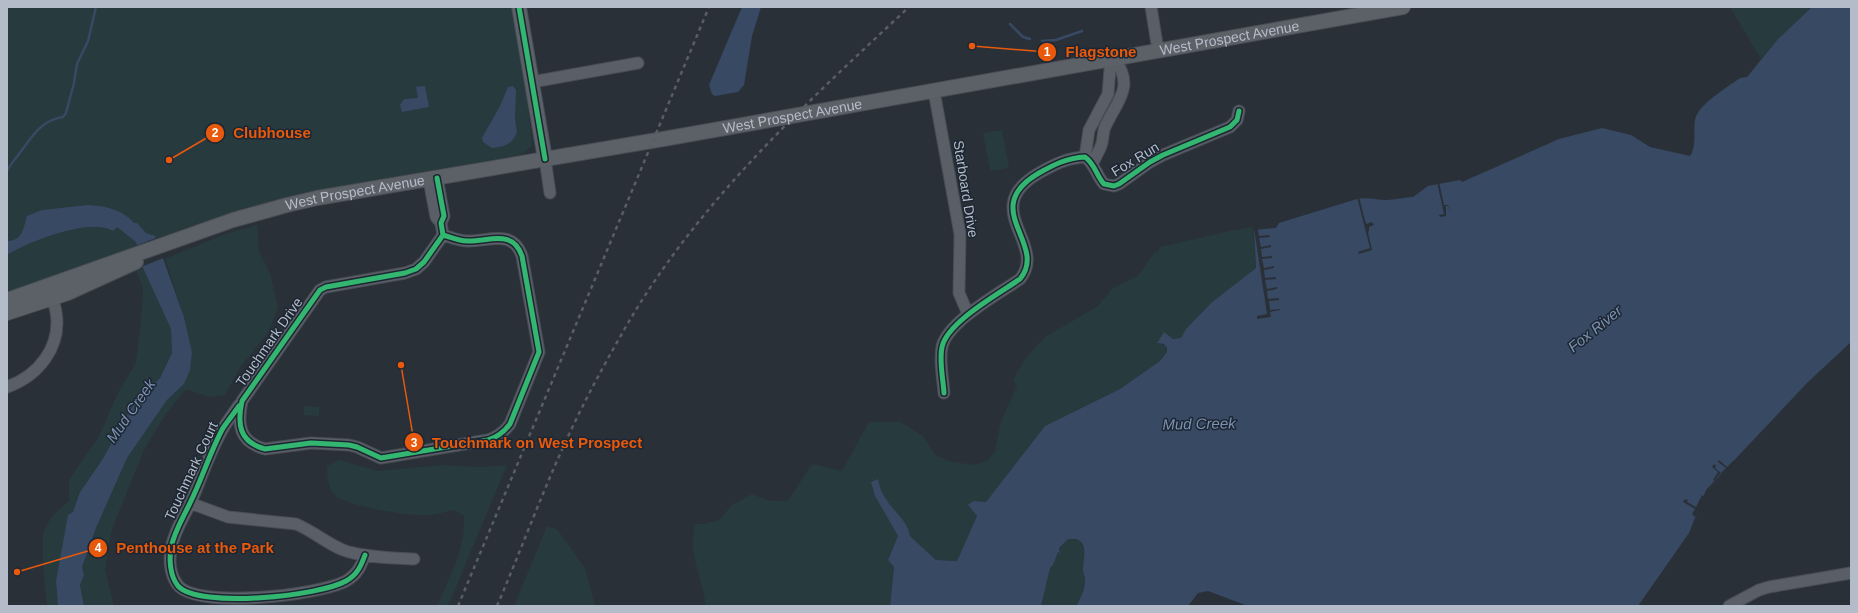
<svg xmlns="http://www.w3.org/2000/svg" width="1858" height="613" font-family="Helvetica,sans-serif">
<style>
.green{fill:#273a3e}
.water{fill:#384963}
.pier{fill:#2a3038}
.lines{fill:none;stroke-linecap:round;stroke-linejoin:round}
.stream{stroke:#384963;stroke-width:2.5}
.minor-casing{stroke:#484c53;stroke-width:13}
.major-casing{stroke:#484c55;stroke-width:16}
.minor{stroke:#5a5e66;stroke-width:11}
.major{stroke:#5c6168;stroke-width:14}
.rail{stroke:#595d64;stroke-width:2.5;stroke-dasharray:4 4;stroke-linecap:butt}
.cycleway-casing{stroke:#1d2633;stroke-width:8}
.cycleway{stroke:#33b770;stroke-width:5}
.labels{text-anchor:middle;stroke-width:3;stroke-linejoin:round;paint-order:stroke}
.street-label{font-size:14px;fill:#b4bcc9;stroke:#1d2633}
.water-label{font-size:15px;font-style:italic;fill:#7c92b1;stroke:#1d2633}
.leader{fill:none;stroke:#e8590c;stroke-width:1.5}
.callout-dot{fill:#e8590c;stroke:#1d2633;stroke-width:1.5}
.mark-label{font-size:12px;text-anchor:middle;font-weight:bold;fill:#fff}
.callout-label{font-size:15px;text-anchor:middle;font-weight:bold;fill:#e8590c;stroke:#1d2633;stroke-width:3;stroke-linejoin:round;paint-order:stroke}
</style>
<rect width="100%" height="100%" fill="#2a3038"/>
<path class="green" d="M7,7H512L525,75L532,146L522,154L509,157L391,177L274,200L194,225L7,292Z
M1730,7H1812L1778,39L1761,59Z
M1002,130L1009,168L990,171L983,133Z
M257,225L259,252L270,273L278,307L269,331L239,369L225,395L209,397L186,389L165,415L144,450L112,529L105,570L114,606H84L80,585L84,575L82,567L96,528L127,458L167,400L184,384L192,352L184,317L165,259L225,234Z
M1253,227L1256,268L1211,303L1186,329L1181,338L1173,339L1164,333L1158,341L1159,344L1166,345L1167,352L1160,361L1120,389L1045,426L986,502L973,501L968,505L977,516L957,561L936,560L910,536C908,517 878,502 880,485L872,482L875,496L898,536L888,560L894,566L890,606H706C702,576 688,556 695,524H704L719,520L732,505L752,494L769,501H788L812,464L842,471L869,422H901L923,436L935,455L952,462L976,465L988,460L995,451L1001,421L1017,386L1013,380L1025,359L1045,337L1098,306L1112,289L1138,276L1154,253L1158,252L1160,247L1234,230Z
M143,268L171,329L172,353L160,378L133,405L102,460L80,492L73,512L56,581L58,606H47C46,587 40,549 44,532C47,519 60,509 69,501V480L98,438L116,397L136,362L141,321L143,288L136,271Z
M304,406L319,407V416L304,415Z
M339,460L378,471L442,465L477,467L507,465L448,606H435L438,604C450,577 466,546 464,516L455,510C446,511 437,515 428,515C412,517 349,506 337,497C328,490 327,477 327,466Z
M547,526L557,529L585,568L595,606H514Z
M1068,539L1079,540L1085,552L1083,569L1085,580L1081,597L1076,606H1041L1050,568L1053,565L1058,552H1060L1059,548Z"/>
<path class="water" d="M742,7H761L752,36L744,85L738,92L715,96L712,94L709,85Z
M1812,7H1851V342L1808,382L1706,490L1689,533L1638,606H1248L1208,591L1198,593L1188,606H1076C1081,598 1085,588 1085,580C1085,577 1083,573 1083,570C1083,560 1089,544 1076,539H1068L1059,548L1060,553L1058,552L1053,565L1050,568L1041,606H890L894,567L888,560L898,536L875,496L871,482L878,479C880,487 881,492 886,499C894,512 908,521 910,536L936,560L957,561L977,516L968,505L973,501L986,502L1045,426L1120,389L1160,361L1167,352V348L1164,344L1157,343L1164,332L1173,339L1181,338L1186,329L1211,303L1256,268L1254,230L1276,228L1279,223L1357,199C1367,197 1376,200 1386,200C1395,200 1406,197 1413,197L1428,186L1460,180L1462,182L1559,139L1602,128L1631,135L1650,147L1690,156C1697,146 1693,131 1695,120C1698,104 1728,87 1740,78L1747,77L1778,39Z
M425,86L429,107L402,112L400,105L404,99L418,98L416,87Z
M513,86L516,90L515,119L517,132C512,145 504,147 492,148L483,142L482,138L500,106L508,87Z
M88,205C105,206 122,209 134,223H137L146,233L155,236L184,317L192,352L190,370L184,384L167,400L127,458L96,528L82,567L84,575L80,585L84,606H58L56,581L68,515L73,512L80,492L102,460L133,405L160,378L172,353L171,329L143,268L136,242L117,227L113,231C90,217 28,242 7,255V239L8,241C23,240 23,229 27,216L42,210Z"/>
<path class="pier" d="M1437,182H1439L1444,205H1448L1451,213L1448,206H1446V216L1440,217L1439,215L1444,214Z
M1357,197H1359L1366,224L1372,222L1374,225L1369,227V231L1368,232L1372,250L1359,254L1358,252L1370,248Z
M1256,227L1258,229L1259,236L1269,235L1270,237L1259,238L1261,247L1271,245V247L1261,249L1262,257L1272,256V258L1262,259L1264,268L1274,266V268L1264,270L1265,278L1276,277V279L1265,280L1267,289L1277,287V289L1267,291L1268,299L1279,298V300L1269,301L1270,310L1280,309V310L1270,312L1271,317L1257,319V316L1267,314L1254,228Z
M158,237L166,257L141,267L135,246Z
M1719,460L1727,467L1733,461L1735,463L1724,475L1721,473L1714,481L1713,480L1718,472L1712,467L1714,464L1716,466L1715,468L1721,473L1726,468L1718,462Z
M1702,495L1705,497L1695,517L1692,514L1695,509L1683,502L1685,499L1688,500L1687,502L1696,507Z"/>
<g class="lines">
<path class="stream" d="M1010,24L1023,37L1030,39
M1042,41L1056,40L1082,31
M7,171C11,163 17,157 22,150C33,135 42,120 63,117L66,113L74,83L77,64L88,41L96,7"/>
<defs>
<path id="minor" d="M1151,7L1158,50
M532,82L638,63
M934,91L960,234L959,293L968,314
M1085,157L1089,130L1108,94L1110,69L1114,58
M545,159L550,193
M1093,163C1095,157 1099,152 1101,146C1104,139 1102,132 1106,125C1118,100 1135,86 1114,58
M437,178L444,216L441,223L443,235L424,262L416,269L405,273L326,287L320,290L242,401C237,424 239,442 265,449L311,443L349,445L357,447L381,458L488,440C498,437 504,432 510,424L539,352L522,256C512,228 488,242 467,241C459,241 450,237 443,235
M429,180L436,217L441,223
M7,387C38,376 62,347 56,312C55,305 52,298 50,291
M944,393C943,378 939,361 942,347C947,322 1000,293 1020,279C1049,244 977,209 1039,173C1055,164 1067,158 1085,157C1095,164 1096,175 1104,184L1114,186L1119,184L1150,162L1163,155L1230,127L1237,120L1239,111
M239,405C234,412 229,419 224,427C210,450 202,477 191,502C184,517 174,531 171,549C169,560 170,574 177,584C194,610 320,595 346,581C357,575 361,566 365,555
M190,503L228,517L296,524C313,531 326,543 343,550C361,557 394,558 414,559
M1729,606L1759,590L1769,587L1851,573"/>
<g id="major">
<path d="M519,7L545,159"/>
<path id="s1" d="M7,300L233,220L287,205L317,198L669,138L1403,7"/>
<path d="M7,313L68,293L136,262"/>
</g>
</defs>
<use href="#minor" class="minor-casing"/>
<use href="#major" class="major-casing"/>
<use href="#minor" class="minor"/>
<use href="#major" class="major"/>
<path class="rail" d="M458,606L709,7
M497,606C519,555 538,503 561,452C579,411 601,370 624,330C696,204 804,105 909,7"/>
<defs>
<path id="cycleway" d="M519,7L545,159
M437,178L444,216L441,223L443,235L424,262L416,269L405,273L326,287L320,290L242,401C237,424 239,442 265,449L311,443L349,445L357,447L381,458L488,440C498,437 504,432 510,424L539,352L522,256C512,228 488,242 467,241C459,241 450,237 443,235
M944,393C943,378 939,361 942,347C947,322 1000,293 1020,279C1049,244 977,209 1039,173C1055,164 1067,158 1085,157C1095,164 1096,175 1104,184L1114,186L1119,184L1150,162L1163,155L1230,127L1237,120L1239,111
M239,406C234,413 228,421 223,428C210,452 202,479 190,503C183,518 174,532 171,548C169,560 170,576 178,586C199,609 320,596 346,581C357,575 361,566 365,555"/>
</defs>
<use href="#cycleway" class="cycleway-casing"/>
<use href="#cycleway" class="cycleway"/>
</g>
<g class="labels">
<g class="street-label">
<text dy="5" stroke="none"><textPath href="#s1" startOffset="1253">West Prospect Avenue</textPath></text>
<text dy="5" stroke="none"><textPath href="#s1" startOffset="809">West Prospect Avenue</textPath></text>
<text transform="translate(1135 159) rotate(-31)" y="5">Fox Run</text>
<text transform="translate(966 189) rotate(81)" y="5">Starboard Drive</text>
<text dy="5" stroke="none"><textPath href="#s1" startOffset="365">West Prospect Avenue</textPath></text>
<text transform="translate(269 342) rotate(-55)" y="5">Touchmark Drive</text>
<text transform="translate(191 471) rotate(-65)" y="5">Touchmark Court</text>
</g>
<g class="water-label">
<text transform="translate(1595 329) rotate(-39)" y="5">Fox River</text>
<text transform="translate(131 411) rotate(-55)" y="5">Mud Creek</text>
<text transform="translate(1199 424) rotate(-1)" y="5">Mud Creek</text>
</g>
</g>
<path class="leader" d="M972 46L1047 52M169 160L215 133M401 365L414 442M17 572L98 548"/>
<g class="callout-dot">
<circle cx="972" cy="46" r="4"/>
<circle cx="169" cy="160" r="4"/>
<circle cx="401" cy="365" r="4"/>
<circle cx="17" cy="572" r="4"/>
<circle cx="1047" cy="52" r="10"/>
<circle cx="215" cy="133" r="10"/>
<circle cx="414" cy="442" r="10"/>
<circle cx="98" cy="548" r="10"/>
</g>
<g class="mark-label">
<text x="1047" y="56">1</text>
<text x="215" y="137">2</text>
<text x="414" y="447">3</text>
<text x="98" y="552">4</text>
</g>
<g class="callout-label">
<text x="1101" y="57">Flagstone</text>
<text x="272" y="138">Clubhouse</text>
<text x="537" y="448">Touchmark on West Prospect</text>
<text x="195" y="553">Penthouse at the Park</text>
</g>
<rect width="1858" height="613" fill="none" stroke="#b4bcc9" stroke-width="16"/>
</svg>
